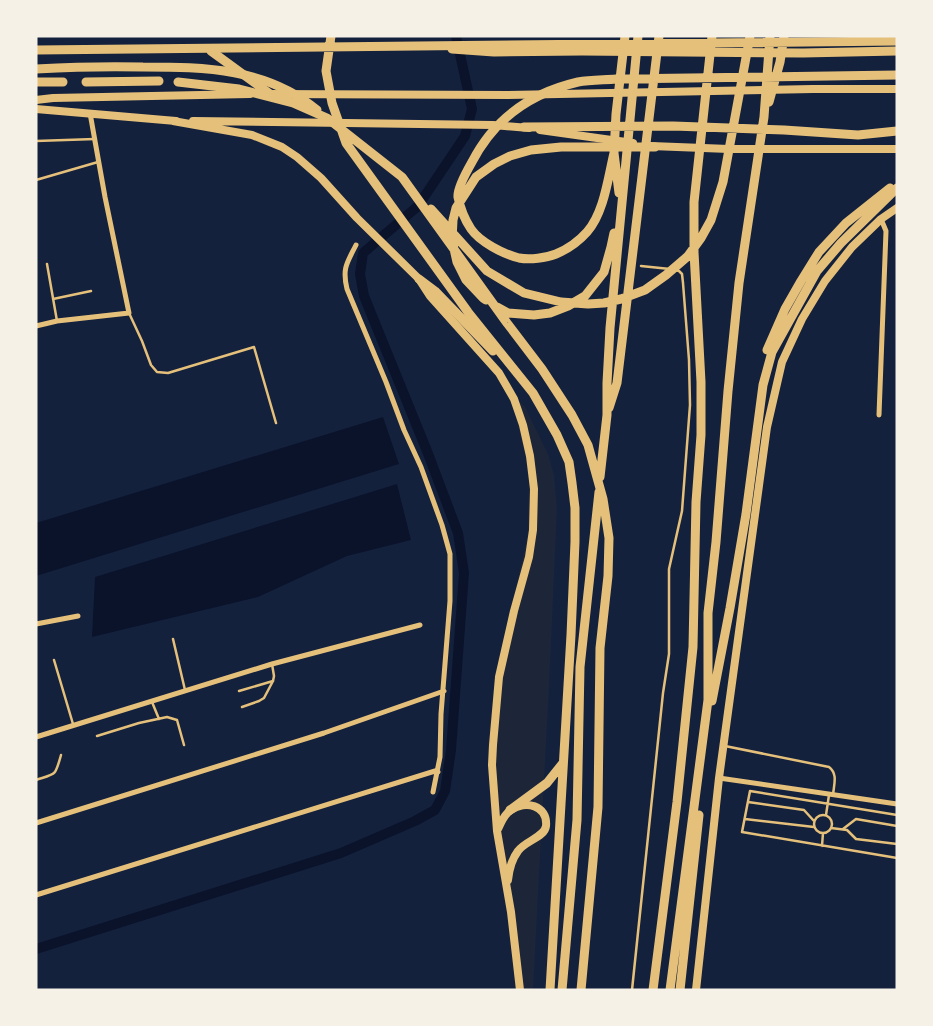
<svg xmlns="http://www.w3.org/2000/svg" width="933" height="1026" font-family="Montserrat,sans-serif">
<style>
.green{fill:#1d2539}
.water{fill:#0b132b}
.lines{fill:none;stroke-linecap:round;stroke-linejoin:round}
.canal{stroke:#0b132b;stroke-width:10}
.service{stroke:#e5c07b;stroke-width:2.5}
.minor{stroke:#e5c07b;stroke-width:5}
.secondary{stroke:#e5c07b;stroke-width:8}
.trunk{stroke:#e5c07b;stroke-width:9}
.motorway{stroke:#e5c07b;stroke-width:9}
</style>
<rect width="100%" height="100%" fill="#14213d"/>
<path class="green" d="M520,402L525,407L548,454L554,475L557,508L549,687L533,990H516L504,890L493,825L488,745L495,677L507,630L528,533L529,470L513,406L514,403Z"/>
<path class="water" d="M383,417L399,464L36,576V523Z
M397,484L411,540L347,556L258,597L92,637L95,577Z"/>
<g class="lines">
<path class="canal" d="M36,949L341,853L415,821L435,810L445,791L451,750L464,573L458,533L427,451L364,296L360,274L363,253L418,206L465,136L472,109L456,36"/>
<path class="service" d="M36,141L95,139
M36,180L98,162
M47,264L57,321
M641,266L670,269
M53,299L91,291
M129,313L142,341L151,365L157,372L168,373L254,347L276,423
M173,639L185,690
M54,660L73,724
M239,691L273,681
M152,702L159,719
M242,707L259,701L264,698L273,681L274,676L272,664
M97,736L139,723L167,717L177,720L184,745
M725,746L829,767C838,774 834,784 833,795
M36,780C57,773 55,776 61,755
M748,802L804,810L814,821
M814 824a9 9 0 1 1 18 0a9 9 0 1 1-18 0Z
M826,815L829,795
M897,815L750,791L742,832L897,858
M745,819L814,827
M831,828L847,830L856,839L897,844
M843,829L856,819L897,826
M822,846L823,833
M632,990L663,693L669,654V569L682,511L690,405L689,360L683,283L682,274L679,271L675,270"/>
<path class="minor" d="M356,245C347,263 342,268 347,289L386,382L404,430L421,467L442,525L450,554V601L441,714L440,757L433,792
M36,326L57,321L129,313L105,197L90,113
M879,415L886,231L881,219
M36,624L78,616
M36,737L272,664L420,625
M719,778L897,804
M36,823L324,733L444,691
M36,895L435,771L438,772"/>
<path class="secondary" d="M266,94L508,95L813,89H897
M36,100L53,98L250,94
M36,109L176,121
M173,121L252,135L282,147L297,157L321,178L357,218L419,279L430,296L499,373L514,399L523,425L530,456L534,489L533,530L529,557L514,611L499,677L493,745L492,765L497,831L511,912L520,990
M193,121L493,125L529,128
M540,130L633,143
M651,146L729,149H897
M498,829C501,823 504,814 511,810C525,800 548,805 546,826C545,837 525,841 518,851C512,859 509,870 508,880
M696,990L719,778L767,427L782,362L802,319L825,281L852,247L881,219L897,208"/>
<path class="trunk" d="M452,49L494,52L582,51L803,53L897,51
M211,51L270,94"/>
<path class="motorway" d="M331,36L326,71L332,103L346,143L468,312L533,393L557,435L569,462L572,483L575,508V542L571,635L550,990
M36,50L897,41
M36,69C72,67 107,66 143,67C205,67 267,68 317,110
M36,82H63
M86,82L159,81
M178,82L239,89L293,103L327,118L402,177L507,323L542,369L572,415L588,445L603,499L609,538L608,576L600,648L598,807L581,990
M769,102L780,62L784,36
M524,127L673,126L784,130L858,135L897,131
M614,153C608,178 604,213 587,232C579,241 568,249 556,254C546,258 530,260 519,258C503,254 480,242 471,229C465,220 460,207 458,197C457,189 468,169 472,162C494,119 531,93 578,82C590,80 604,80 616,79L897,75
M619,193L614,153L616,114L625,36
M431,209L487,271L524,293L561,302L588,304L604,303L621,299L645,290L666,275L688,256L701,238L711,220L723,182L750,36
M419,279L435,291L493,351
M486,300L483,298L466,280L457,262L452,240L453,220L456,208L476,177L494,164L510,156L531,150L561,147H655
M497,307L508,313L534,315L550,313L568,306L585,296L604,272L611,247L614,233
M767,350L785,309L801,281L819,252L846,223L890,188
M609,408L617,383L659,36
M600,477L607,415V383L610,328L638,36
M712,701L730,608L746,514L763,385L772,352L817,271L841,243L897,188
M510,810L547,783L563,763
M562,990L577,820L580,667L599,492
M653,990L677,802L693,647L696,502L701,435V382L694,252V202L712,36
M670,990L708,700V613L716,542L728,391L739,283L764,117L770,36
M680,990L699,815"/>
</g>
<rect width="933" height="1026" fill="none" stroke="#f6f1e7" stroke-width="75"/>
</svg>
